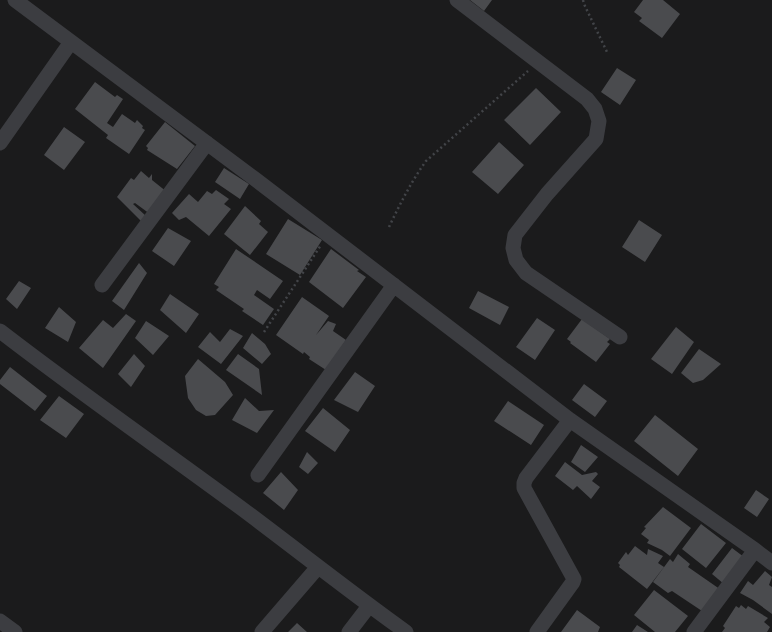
<svg xmlns="http://www.w3.org/2000/svg" width="772" height="632" font-family="Figtree,sans-serif">
<style>
.building{fill:#4a4b4e}
.lines{fill:none;stroke-linecap:round;stroke-linejoin:round}
.path{stroke:#424448;stroke-width:2.5;stroke-dasharray:2 3;stroke-linecap:butt}
.street{stroke:#3c3d41;stroke-width:15}
</style>
<rect width="100%" height="100%" fill="#1b1b1c"/>
<path class="building" d="M470,0H492L484,11Z
M643,0H663L680,14L662,38L639,21L642,18L634,12Z
M617,68L636,80L620,105L601,92Z
M95,82L115,97L117,95L123,99L107,123L113,127L122,114L135,123L137,120L143,126L142,128L145,130L129,154L106,138L108,135L75,109Z
M536,88L561,112L530,145L504,120Z
M165,122L195,146L177,169L147,150L148,148L146,146Z
M64,127L85,142L64,170L44,155Z
M499,142L524,165L498,194L472,172Z
M224,168L249,184L240,199L215,182Z
M141,171L149,178L152,174V180L167,192L150,214L135,203L133,204L146,216L141,221L117,197L131,178L134,180Z
M216,190L229,199L224,204L231,209L209,236L186,217L179,220L172,213L189,194L198,202L207,191L212,194Z
M245,206L261,221L259,224L268,232L250,255L224,234Z
M288,219L322,240L300,275L266,254Z
M639,220L662,235L645,262L622,247Z
M168,228L191,241L174,266L152,251Z
M236,249L283,281L270,299L257,290L254,295L274,309L263,325L242,311L244,309L216,290L219,287L214,284Z
M331,249L359,270L357,271L366,277L343,308L309,282Z
M139,263L147,273L124,310L112,301Z
M19,281L31,288L17,309L6,299Z
M478,291L509,307L500,325L469,308Z
M170,294L199,314L186,333L160,310Z
M302,297L329,316L316,335L328,321L336,324L333,331L346,340L326,370L309,359L310,357L304,352L303,354L276,335Z
M59,307L76,322L68,342L45,328Z
M126,314L136,321L103,368L79,348L103,320L113,328Z
M537,318L555,330L535,360L516,347Z
M582,319L610,339L607,342L610,344L596,362L570,343L571,342L567,339Z
M146,321L169,336L153,355L135,338Z
M676,327L694,342L672,374L651,359Z
M230,329L243,336L221,364L198,347L210,332L220,342Z
M252,333L265,344L271,354L262,364L243,348Z
M699,349L721,364L703,380L693,383L681,373Z
M134,354L145,366L131,387L118,374Z
M238,354L259,369L262,395L226,370Z
M198,359L225,382L233,395L215,415L206,416L196,410L188,398L185,376Z
M10,367L47,396L35,411L0,384V380Z
M355,372L375,386L358,412L334,400Z
M584,384L607,401L595,417L572,400Z
M59,396L84,414L66,438L40,420Z
M245,398L259,411L274,410L257,433L232,420Z
M508,401L544,425L531,445L494,421Z
M323,408L350,430L335,452L305,431Z
M655,415L698,449L678,476L634,441Z
M581,445L598,457L585,472L571,462Z
M307,452L318,463L308,474L299,467Z
M565,462L582,475L596,472L598,474L592,481L600,487L591,499L577,486L573,490L555,476Z
M281,472L298,490L284,510L263,493Z
M756,490L769,499L757,517L744,508Z
M663,507L691,528L670,556L662,550L647,543L649,540L641,534L646,528L644,527Z
M701,524L726,543L706,568L682,549Z
M635,546L647,555L648,549L663,556L658,563L664,567L647,589L619,567L620,565L618,563L626,552L628,555Z
M732,548L744,557L724,584L712,574Z
M678,554L690,564L688,567L724,592L708,615L672,591L668,593L653,582L670,559L673,562Z
M765,571L772,577L769,585L772,587V614L753,600L740,593L748,581L753,585Z
M654,590L688,616L675,632H655L634,615Z
M741,605L746,609L748,606L768,618L764,622L770,627L767,632H722L725,628L723,626L736,606L739,608Z
M577,610L600,627L598,632H561Z
M297,623L307,632H288Z
M637,625L648,632H632Z"/>
<g class="lines">
<path class="path" d="M583,0L584,4L607,52
M389,227C400,204 411,182 426,161L528,71
M264,332L321,245"/>
<path class="street" d="M15,0L255,179L570,420L755,550L772,563
M457,0L587,99L595,109L599,121L596,139L547,194L515,235L513,248L516,260L526,273L620,337
M0,143L71,42
M102,285L207,143
M0,331C79,392 161,449 241,508C296,549 350,592 406,632
M258,475L394,285
M0,621L15,632
M262,632L318,567
M349,632L369,606
M537,632L573,582L574,579L524,488V483L526,478L570,420
M694,632L755,550"/>
</g>
</svg>
